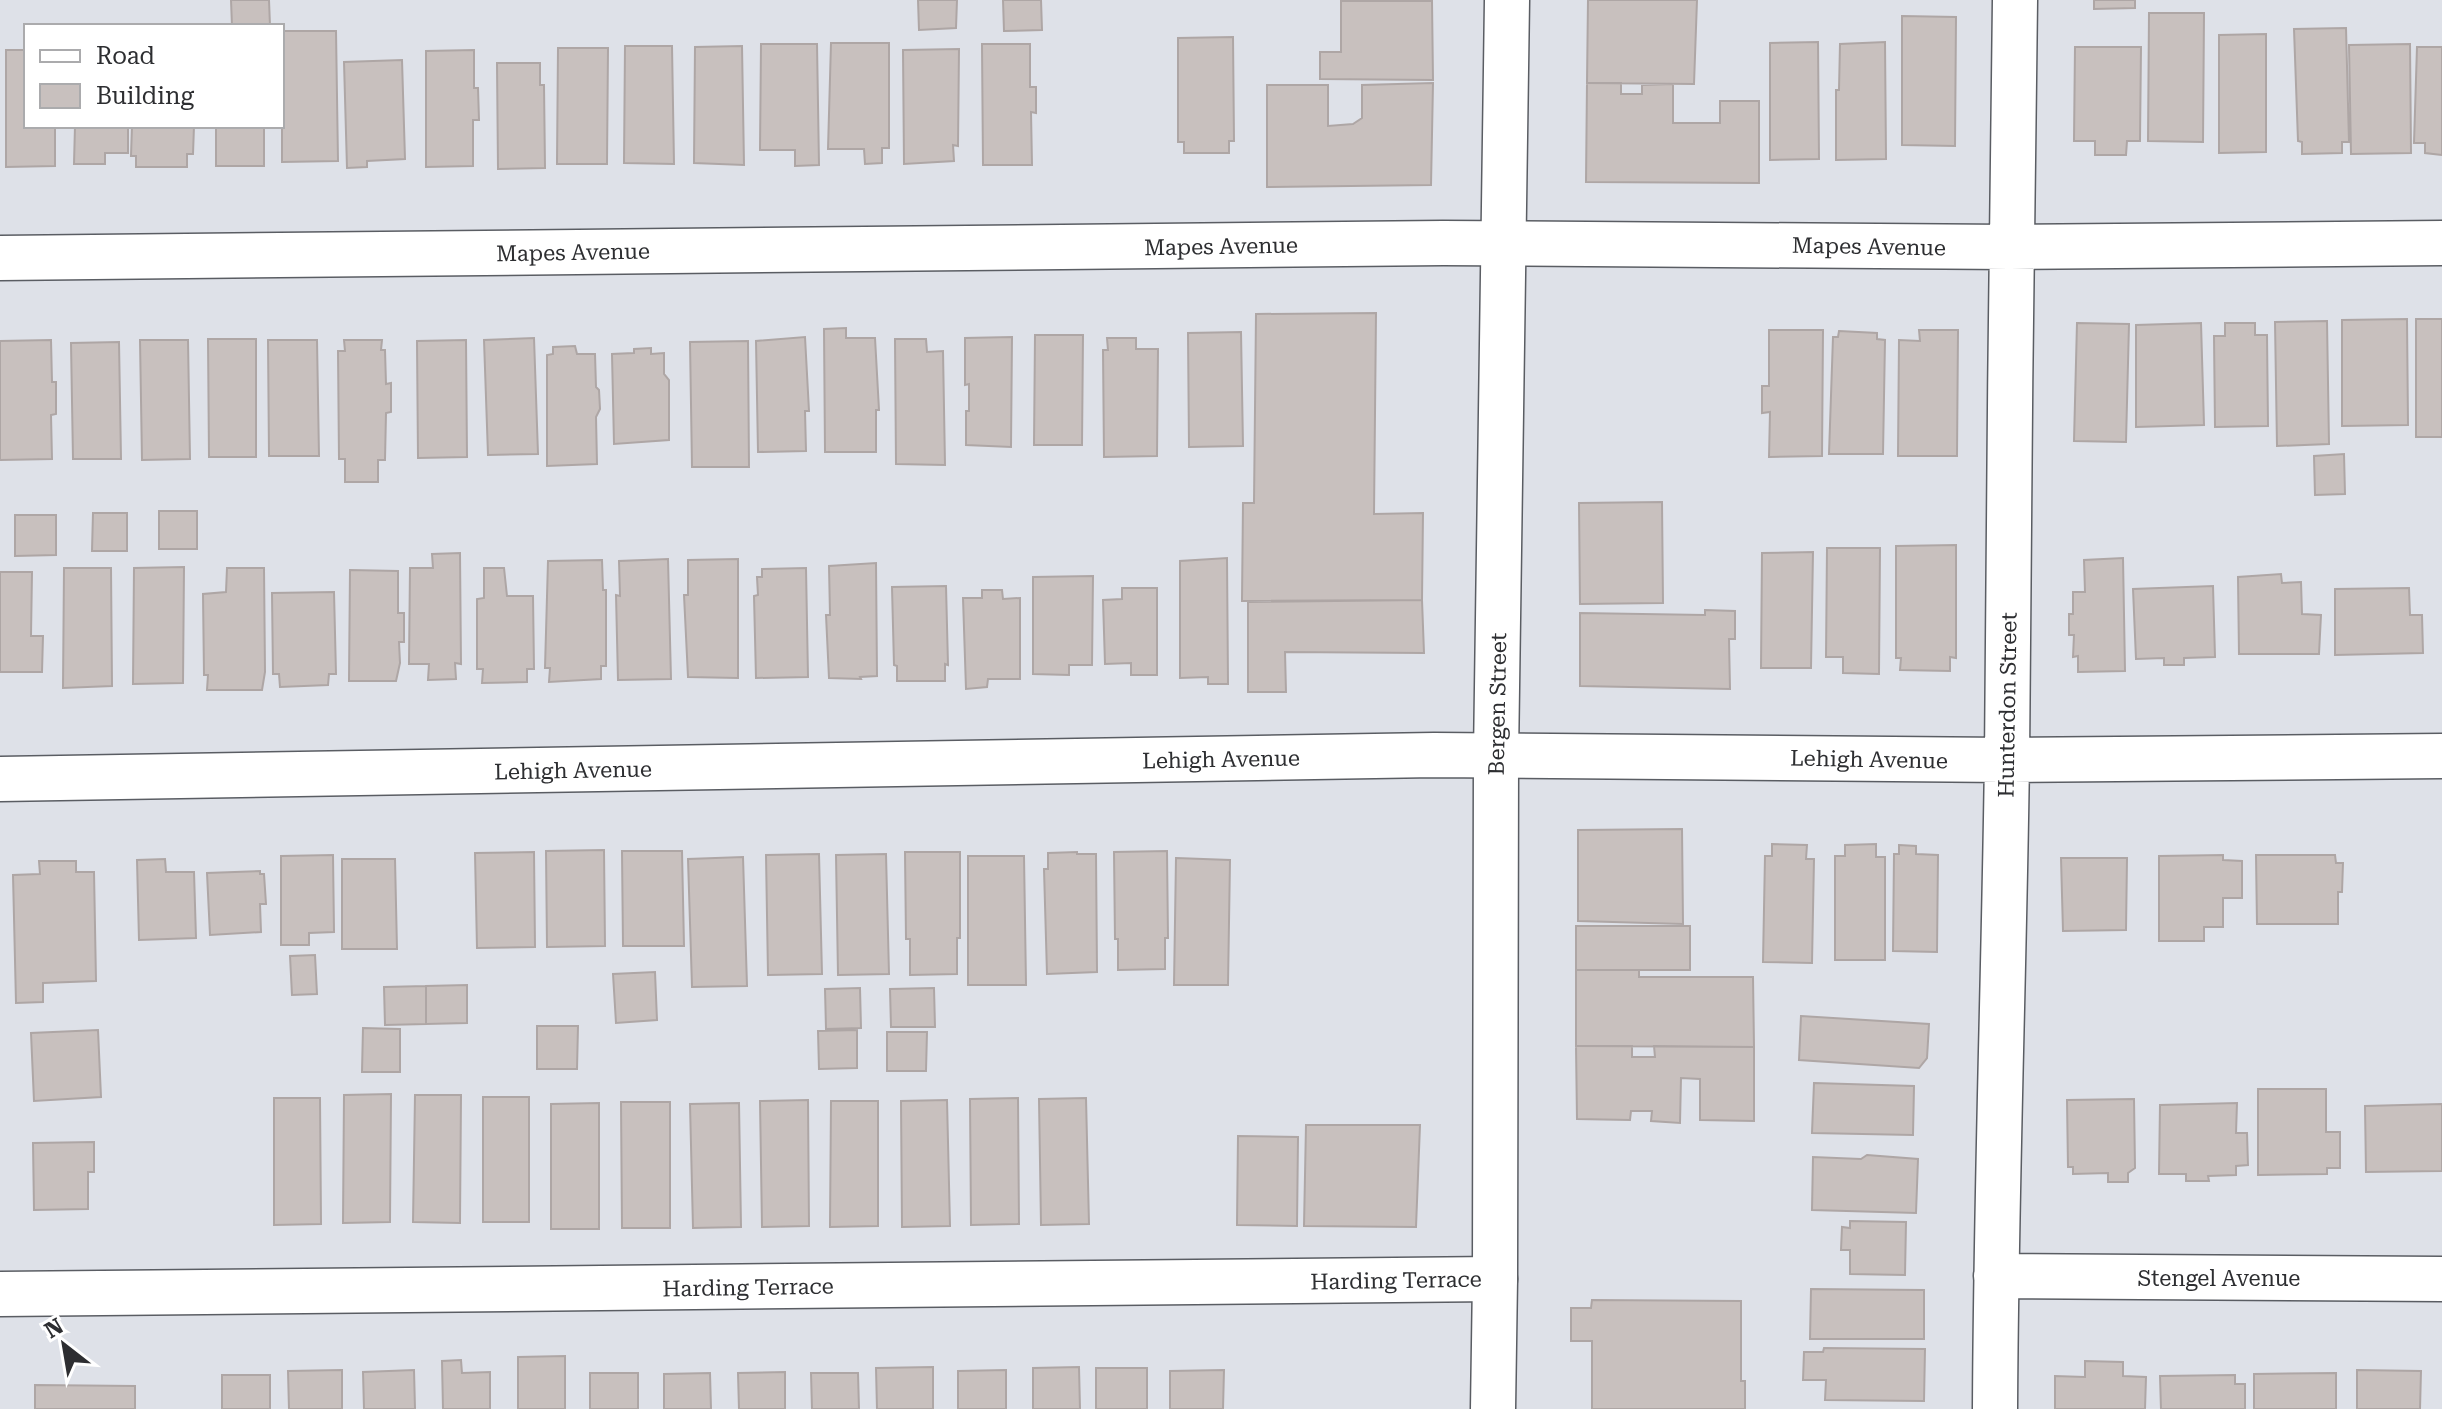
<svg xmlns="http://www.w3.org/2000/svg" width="2442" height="1409" font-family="'Roboto Serif',serif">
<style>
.building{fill:#c8c0be;stroke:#aea6a5;stroke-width:2}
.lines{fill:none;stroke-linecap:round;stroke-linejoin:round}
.minor-casing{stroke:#5a5d63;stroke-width:47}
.major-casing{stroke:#5a5d63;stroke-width:47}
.minor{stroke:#fff;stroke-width:44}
.major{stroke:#fff;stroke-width:44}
.labels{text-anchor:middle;stroke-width:6;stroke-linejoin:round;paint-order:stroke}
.street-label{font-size:22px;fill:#2d2e31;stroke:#fff}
</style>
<rect width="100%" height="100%" fill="#dee1e8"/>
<path class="building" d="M231,0H269L270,26H232Z
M918,0H957L956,28L919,30Z
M1003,0H1041L1042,30L1004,31Z
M1588,0H1697L1694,84L1587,83Z
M2094,0H2135V8L2094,9Z
M1341,1H1432L1433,80L1320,79V52H1341Z
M2149,13H2204L2203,142L2148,141Z
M1902,16L1956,17L1955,146L1902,145Z
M2346,28L2349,142H2342V153L2302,154V142L2298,141L2294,29Z
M282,31H336L338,161L282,162Z
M2266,34V152L2219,153V35Z
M1233,37L1234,141H1229V153H1184V142H1178V38Z
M1818,42L1819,159L1770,160V43Z
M1885,42L1886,159L1836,160V90H1839L1840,44Z
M831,43H889V148H882V163L865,164L864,149H828Z
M761,44H817L819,165L795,166V150H760Z
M982,44H1030V87H1036V113L1031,112L1032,165H983Z
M2410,44L2411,153L2351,154L2349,45Z
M625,46H672L674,164L624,163Z
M742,46L744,165L694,163L695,47Z
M2075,47H2141L2140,141H2127L2126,155H2095V141H2074Z
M2417,47H2442V155L2425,153V143H2414Z
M558,48H608L607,164H557Z
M959,49L958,146L953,145L954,161L904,164L903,50Z
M6,50H26V126H55V166L6,167Z
M474,50V88H478L479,120H473V166L426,167V51Z
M402,60L405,159L367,161V167L347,168L344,62Z
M497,63H540V85H544L545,168L498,169Z
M1433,83L1431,185L1267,187V85H1328V126L1353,124L1362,118V85Z
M1587,83H1621V94H1642V85L1673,84V123H1720V101H1759V183L1586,182Z
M75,126H128V153H105V164H74Z
M132,126H194L193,154H187V167H136V156H131Z
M216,126H264V166H216Z
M1376,313L1374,514L1423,513L1422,600L1242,601L1243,503H1254L1256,314Z
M2407,319L2408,425L2342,426V320Z
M2416,319H2442V437H2416Z
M2327,321L2329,444L2277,446L2275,322Z
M2077,323L2129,324L2126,442L2074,441Z
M2201,323L2204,425L2136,427V325Z
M2225,323H2255V335H2267L2268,426L2215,427L2214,336H2225Z
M846,328V338H875L879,410H876V452H825L824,329Z
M1769,330H1823L1822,456L1769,457L1770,412L1762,413V386H1769Z
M1919,330H1958L1957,456H1898L1899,340L1920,341Z
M1839,331L1877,333V339L1885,340L1883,454H1829L1833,337H1838Z
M1241,332L1243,446L1189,447L1188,333Z
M1035,335H1083L1082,445H1034Z
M805,337L809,411H805L806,451L758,452L756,341Z
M1012,337L1011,447L966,445V411H969V384L965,385V338Z
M534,338L538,454L488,455L484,340Z
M1107,338H1136V349H1158L1157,456L1104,457L1103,350H1108Z
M208,339H256V457H209Z
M895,339H926L927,352L943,351L945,465L896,464Z
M51,340L52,382H56V414L51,415L52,459L0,460V341Z
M140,340H188L190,459L142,460Z
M268,340H317L319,456H269Z
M344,340H382L381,350H385L386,384L391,383V412L386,413L385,460H378V482H345V459H339L338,351H345Z
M466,340L467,457L418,458L417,341Z
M748,341L749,467H692L690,342Z
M119,342L121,459H73L71,343Z
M575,346L577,354H595L596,387L599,390L600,409L596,417L597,464L547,466V355L553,354V347Z
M651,348V354L664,353V374L669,380V440L614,444L612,354L634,353V349Z
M2344,454L2345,494L2315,495L2314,456Z
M1662,502L1663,603L1580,604L1579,503Z
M159,511H197V549H159Z
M93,513H127V551H92Z
M15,515H56V555L15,556Z
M1956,545V658L1950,657V671L1900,670L1901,658H1896V546Z
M1827,548H1880L1879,674L1843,673V657H1826Z
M1813,552L1811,668H1761L1762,553Z
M460,553L461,664L455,663L456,679L428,680L429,664H409L410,568H433L432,554Z
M1227,558L1228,684H1208V677L1180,678V561Z
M2123,558L2125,671L2078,672V656L2073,657L2074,635H2069V614H2073V592H2085L2084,560Z
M668,559L671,679L618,680L616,595L620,596L619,561Z
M738,559V678L688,677L684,595H688V560Z
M602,560L603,590H606V666H601V679L549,682L550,668H545L548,561Z
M876,563L877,676L860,677L861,679L829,678L826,615H830L829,566Z
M184,567L183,683L133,684L134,568Z
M64,568H111L112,686L63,688Z
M227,568H264L265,672L262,690H207L208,675H204L203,594L226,592Z
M484,568H504L507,596H533L534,669H527V682L482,683L483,669H477V599L484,598Z
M806,568L808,677L756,678L754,596L758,595L757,577H762V569Z
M350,570L398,571V613H404V642H399L400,663L396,681H349Z
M0,572H32L31,636H43L42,672H0Z
M2281,574L2282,583L2301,582L2302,614L2321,615L2319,654H2239L2238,577Z
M1093,576L1092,665H1069V675L1033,674V577Z
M946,586L948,665L945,664V681H897V666L894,665L892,587Z
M2213,586L2215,657L2184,658V665H2164V658L2136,659L2133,589Z
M1122,588H1157V675H1131V663L1105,664L1103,600L1122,599Z
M2409,588L2410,615H2422L2423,653L2335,655V589Z
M982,590H1002L1003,599L1020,598V679H988L987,687L966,689L963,598H982Z
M334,592L336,674H329L328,685L280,687L279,674H273L272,593Z
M1422,600L1424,653L1285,652L1286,692H1248V602Z
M1705,610L1735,611V639H1729L1730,689L1580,686V613L1705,615Z
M1682,829L1683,924L1578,921V830Z
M1772,844L1807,845L1806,859H1814L1812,963L1763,962L1765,856H1772Z
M1876,844V857H1885V960H1835V856H1845V845Z
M1899,845L1916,846V854L1938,855L1937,952L1893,951L1894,854H1899Z
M604,850L605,946L547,947L546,851Z
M622,851H682L684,946H623Z
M1167,851L1168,938H1165V969L1118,970V939H1115L1114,852Z
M534,852L535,947L477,948L475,853Z
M905,852H960V938H957V974L910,975V939H906Z
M1077,852V854H1096L1097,972L1047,974L1044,869H1048V853Z
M819,854L822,974L768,975L766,855Z
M886,854L889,974L838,975L836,855Z
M333,855L334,932L309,933V945H281V856Z
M2223,855V860L2242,861V898H2223V927H2204V941H2159V856Z
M2256,855H2335L2336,863H2343L2342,892H2338V924H2257Z
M968,856H1024L1026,985H968Z
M743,857L747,986L692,987L688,859Z
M1176,858L1230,860L1228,985H1174Z
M2061,858H2127L2126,930L2063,931Z
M165,859L166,872H194L196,938L139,940L137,860Z
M342,859H395L397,949H342Z
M39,861H76V872H94L96,981L43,983V1002L16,1003L13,875L40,874Z
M260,871V874H264L266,904H260L261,932L210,935L207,873Z
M1576,926H1690V970H1576Z
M315,955L317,994L292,995L290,956Z
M1576,970H1639V977H1753L1754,1047L1576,1046Z
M655,972L657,1020L616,1023L613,974Z
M467,985V1023L426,1024V986Z
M426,986V1024L385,1025L384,987Z
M860,988L861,1028L826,1029L825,989Z
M934,988L935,1027H891L890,989Z
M1801,1016L1929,1024L1927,1058L1919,1068L1799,1060Z
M537,1026H578L577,1069H537Z
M363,1028L400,1029V1072H362Z
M98,1030L101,1097L34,1101L31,1033Z
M857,1030V1068L819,1069L818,1031Z
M887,1032H927L926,1071H887Z
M1576,1046H1632V1057H1655L1654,1046L1754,1047V1121L1700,1120V1079L1681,1078L1680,1123L1651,1121L1652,1111H1631L1630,1120L1577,1119Z
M1814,1083L1914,1086L1913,1135L1812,1133Z
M2258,1089H2326V1132H2340V1168H2327V1174L2258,1175Z
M391,1094L390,1222L343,1223L344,1095Z
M415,1095H461L460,1223L413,1222Z
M483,1097H529V1222H483Z
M274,1098H320L321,1224L274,1225Z
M1018,1098L1019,1224L971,1225L970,1099Z
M1086,1098L1089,1224L1041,1225L1039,1099Z
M2134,1099L2135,1168L2128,1173V1182H2108V1173L2073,1174V1167H2068L2067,1100Z
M808,1100L809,1226L762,1227L760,1101Z
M947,1100L950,1226L902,1227L901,1101Z
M831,1101H878V1226L830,1227Z
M621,1102H670V1228H622Z
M599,1103V1229H551V1104Z
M739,1103L741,1227L693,1228L690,1104Z
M2237,1103L2236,1133H2247L2248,1165L2236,1166V1175L2208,1176L2209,1181H2186V1174H2159L2160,1105Z
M2442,1104V1171L2366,1172L2365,1106Z
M1306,1125H1420L1416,1227L1304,1226Z
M1238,1136L1298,1137L1297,1226L1237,1225Z
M94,1142V1172H88V1209L34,1210L33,1143Z
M1867,1155L1918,1159L1916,1213L1812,1210L1813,1157L1861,1159Z
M1850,1221L1906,1222L1905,1275L1850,1274V1250H1841L1842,1227L1850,1228Z
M1811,1289L1924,1290V1339H1810Z
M1592,1300L1741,1301V1381H1745V1409H1592V1341H1571V1308H1591Z
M1824,1348L1925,1349L1924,1401L1825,1400L1826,1380H1803L1804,1352H1823Z
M565,1356V1409H518V1357Z
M461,1360L462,1373L490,1372V1409H443L442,1361Z
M2085,1361L2123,1362V1376L2146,1377L2145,1409H2055V1376L2085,1377Z
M933,1367V1409H877L876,1368Z
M1079,1367L1080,1409H1033V1368Z
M1096,1368H1147V1409H1096Z
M342,1370V1409H289L288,1371Z
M414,1370L415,1409H364L363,1372Z
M1006,1370V1409H958V1371Z
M1224,1370L1223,1409H1170V1371Z
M2357,1370L2421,1371L2420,1409H2357Z
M785,1372V1409H739L738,1373Z
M590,1373H638V1409H590Z
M710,1373L711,1409H664V1374Z
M811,1373H858L859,1409H812Z
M2336,1373V1409H2254V1374Z
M222,1375H270V1409H222Z
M2235,1375V1384H2245V1409H2161L2160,1376Z
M35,1385L135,1386V1409H35Z"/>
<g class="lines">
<defs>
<path id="minor" d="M0,258L1443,243L2010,247L2442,243
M0,779L1434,755L2007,760L2442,756
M1996,1276L2442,1279
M0,1294L1495,1279
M1995,1409C1996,1192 2004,975 2007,758C2010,505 2010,253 2015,0"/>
<path id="major" d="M1493,1409L1495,1279L1496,756L1507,0"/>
</defs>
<use href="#minor" class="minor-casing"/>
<use href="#major" class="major-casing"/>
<use href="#minor" class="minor"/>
<use href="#major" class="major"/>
</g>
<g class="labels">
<g class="street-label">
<text transform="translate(1221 246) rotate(-1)" y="8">Mapes Avenue</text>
<text transform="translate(1869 246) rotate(1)" y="8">Mapes Avenue</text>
<text transform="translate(573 252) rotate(-1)" y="8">Mapes Avenue</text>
<text transform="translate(1497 704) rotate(-89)" y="8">Bergen Street</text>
<text transform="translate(2007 705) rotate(-89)" y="8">Hunterdon Street</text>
<text transform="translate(1221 759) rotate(-1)" y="8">Lehigh Avenue</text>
<text transform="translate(1869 759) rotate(1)" y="8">Lehigh Avenue</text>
<text transform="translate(573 770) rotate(-1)" y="8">Lehigh Avenue</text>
<text x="2219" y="1286">Stengel Avenue</text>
<text transform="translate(1396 1280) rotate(-1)" y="8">Harding Terrace</text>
<text transform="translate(748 1287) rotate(-1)" y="8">Harding Terrace</text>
</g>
</g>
<rect x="24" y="24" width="260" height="104" fill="#ffffff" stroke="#ababad" stroke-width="2"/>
<rect x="40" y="50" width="40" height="12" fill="#ffffff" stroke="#ababad" stroke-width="2"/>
<text x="96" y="64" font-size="24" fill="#2d2e31">Road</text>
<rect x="40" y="84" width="40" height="24" fill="#c8c0be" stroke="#ababad" stroke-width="2"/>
<text x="96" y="104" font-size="24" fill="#2d2e31">Building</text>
<g transform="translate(64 1345) rotate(329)" stroke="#ffffff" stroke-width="6" paint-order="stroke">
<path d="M0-6L14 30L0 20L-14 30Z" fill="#2d2e31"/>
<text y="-12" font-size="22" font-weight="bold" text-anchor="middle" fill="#2d2e31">N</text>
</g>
</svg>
